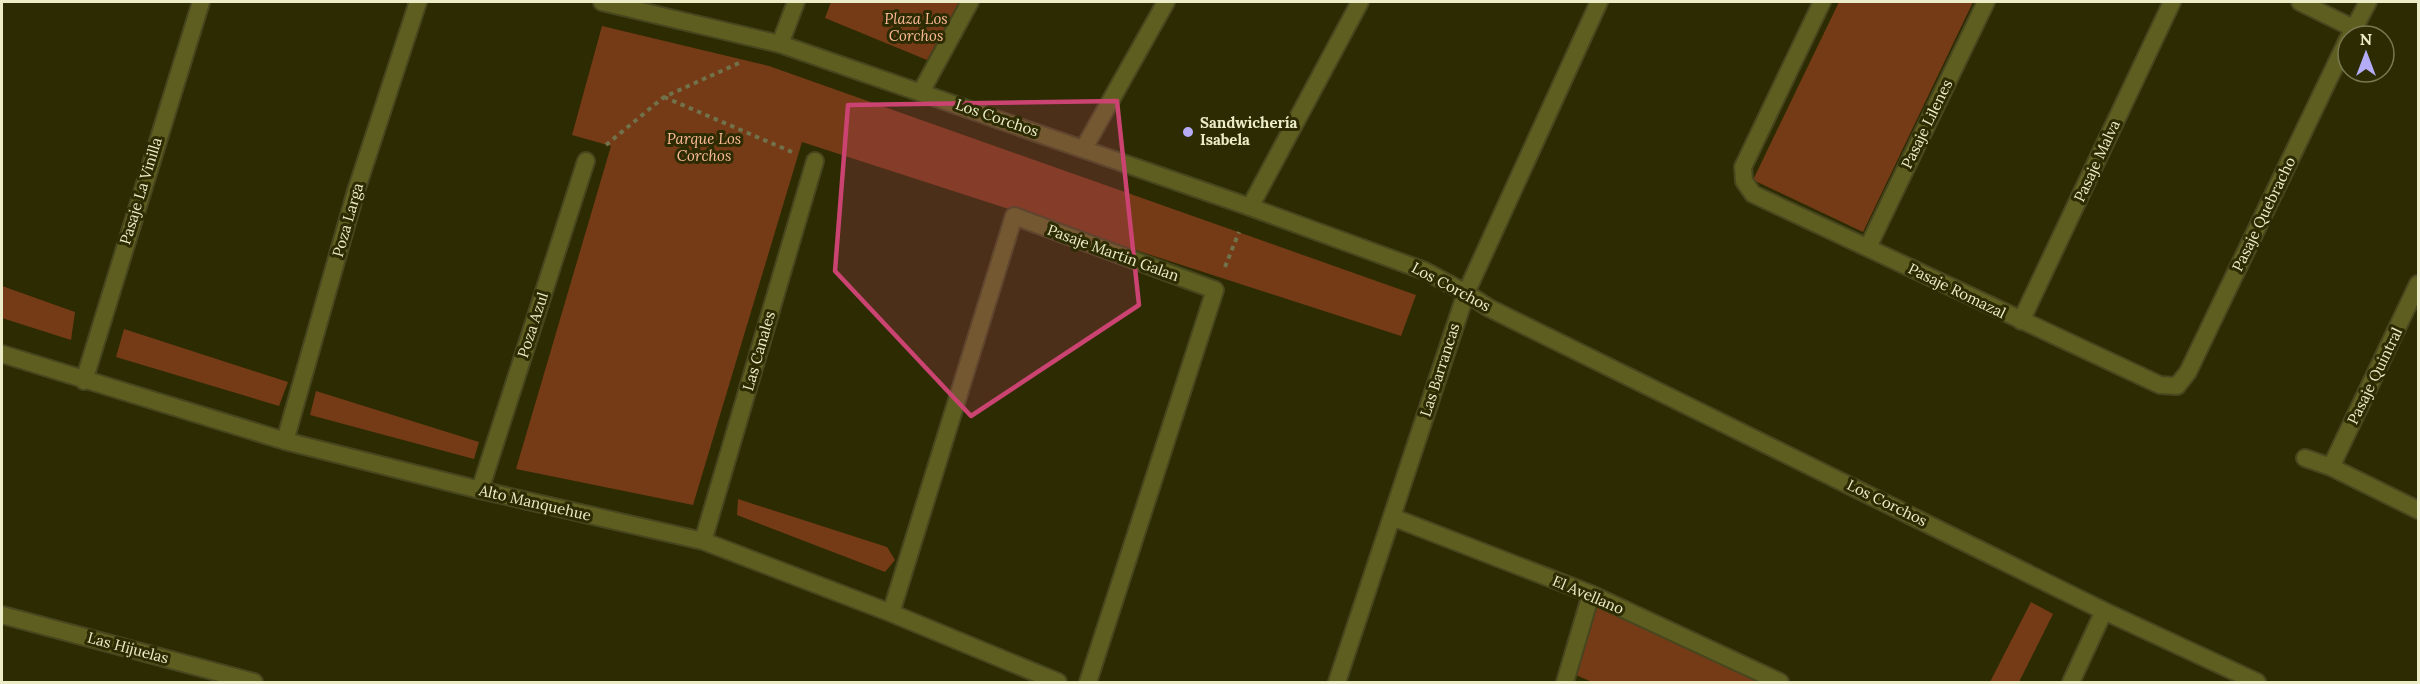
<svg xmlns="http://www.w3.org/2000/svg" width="2420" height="684" font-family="Lora,serif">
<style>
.green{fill:#753b17}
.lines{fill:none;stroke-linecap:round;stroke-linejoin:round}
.minor-casing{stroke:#47461e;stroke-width:20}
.tertiary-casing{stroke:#47461e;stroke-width:20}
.path{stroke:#71714a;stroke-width:4;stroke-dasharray:4.5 4.5;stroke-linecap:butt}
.minor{stroke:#5e5e21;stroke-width:16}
.tertiary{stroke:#5e5e21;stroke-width:16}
.marked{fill:#ca4371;fill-opacity:0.2;stroke:#ca4371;stroke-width:4.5;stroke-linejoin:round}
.poi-dot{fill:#b5acf8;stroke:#2c2b02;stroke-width:2}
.labels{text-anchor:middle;stroke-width:6;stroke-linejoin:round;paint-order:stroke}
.park-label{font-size:15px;font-style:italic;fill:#febb97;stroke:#2c2b02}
.street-label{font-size:15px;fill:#ecedc8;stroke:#2c2b02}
.poi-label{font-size:15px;font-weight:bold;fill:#ecedc8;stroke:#2c2b02;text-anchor:start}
</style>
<rect width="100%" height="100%" fill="#2c2b02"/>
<path class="green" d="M831,2H959L927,60L825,18Z
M1839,2H1973L1863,232L1753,180Z
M602,26L769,66L1416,295L1401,336L802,142L693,505L516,469L611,146L572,135Z
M2,286L75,312L71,340L2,318Z
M124,329L288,382L279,406L116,357Z
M316,391L479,442L474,459L310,415Z
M738,499L887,547L895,560L885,572L737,515Z
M1595,601L1764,682H1592L1576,675Z
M2031,602L2053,614L2019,682H1990Z"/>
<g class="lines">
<defs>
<path id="minor" d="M1822,2L1743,167L1744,181L1753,194L2160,385L2177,386L2188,372L2348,39
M2300,2L2353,28
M2350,36L2368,2
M780,44L796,2
M921,92L970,2
M1084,148L1166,2
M1250,207L1360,2
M1868,247L1986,2
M2021,321L2172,2
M2,354L285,441L480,490L703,541L891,613L1058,682
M84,381L201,2
M285,441L356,191L418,2
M2305,458L2331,467L2418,510
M2331,467L2418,284
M480,490L586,161
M1392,517L1591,594L1780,682
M703,541L815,161
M891,613L1014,216L1215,290L1088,682
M2,615L254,682
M1337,682L1466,293L1489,308L2104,611L2257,682
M1565,682L1591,594
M2071,682L2104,611"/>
<path id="tertiary" d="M602,2L780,44L1250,207L1425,271L1466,293L1599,2"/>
</defs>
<use href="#minor" class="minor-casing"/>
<use href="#tertiary" class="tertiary-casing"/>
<path class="path" d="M664,97L792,152
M606,145L664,97L739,63
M1225,267L1239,232"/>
<use href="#minor" class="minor"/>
<use href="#tertiary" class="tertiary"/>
</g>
<path class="marked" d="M1117,101L1139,305L971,416L835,271L848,105Z"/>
<circle class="poi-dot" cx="1188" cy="132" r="6"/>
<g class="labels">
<g class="park-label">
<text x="916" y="24">Plaza Los<tspan x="916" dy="17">Corchos</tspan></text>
<text x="704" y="144">Parque Los<tspan x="704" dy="17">Corchos</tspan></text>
</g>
<g class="street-label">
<text transform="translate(997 118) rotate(19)" y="5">Los Corchos</text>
<text transform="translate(1927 124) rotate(-64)" y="5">Pasaje Lilenes</text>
<text transform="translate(2097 161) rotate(-65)" y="5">Pasaje Malva</text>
<text transform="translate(141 191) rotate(-73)" y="5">Pasaje La Vinilla</text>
<text transform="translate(2264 214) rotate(-64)" y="5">Pasaje Quebracho</text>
<text transform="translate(348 220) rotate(-74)" y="5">Poza Larga</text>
<text transform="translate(1113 253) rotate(20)" y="5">Pasaje Martin Galan</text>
<text transform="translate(1451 287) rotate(28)" y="5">Los Corchos</text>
<text transform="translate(1957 291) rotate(26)" y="5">Pasaje Romazal</text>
<text transform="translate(533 325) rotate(-72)" y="5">Poza Azul</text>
<text transform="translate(759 351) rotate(-74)" y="5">Las Canales</text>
<text transform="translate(1440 370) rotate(-72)" y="5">Las Barrancas</text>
<text transform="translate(2375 376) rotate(-64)" y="5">Pasaje Quintral</text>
<text transform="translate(535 503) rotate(13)" y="5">Alto Manquehue</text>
<text transform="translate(1887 503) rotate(26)" y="5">Los Corchos</text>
<text transform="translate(1588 595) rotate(23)" y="5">El Avellano</text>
<text transform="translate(128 648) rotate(15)" y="5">Las Hijuelas</text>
</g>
<g class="poi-label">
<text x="1200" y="128">Sandwichería<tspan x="1200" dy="17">Isabela</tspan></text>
</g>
</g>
<rect width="2420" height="684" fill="none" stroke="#ecedc8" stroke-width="6"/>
<g transform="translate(2366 54)"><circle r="28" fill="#2c2b02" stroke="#797951" stroke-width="1.5"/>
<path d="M0-4.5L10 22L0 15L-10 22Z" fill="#b5acf8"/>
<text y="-9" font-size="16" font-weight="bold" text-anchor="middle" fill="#ecedc8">N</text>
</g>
</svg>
